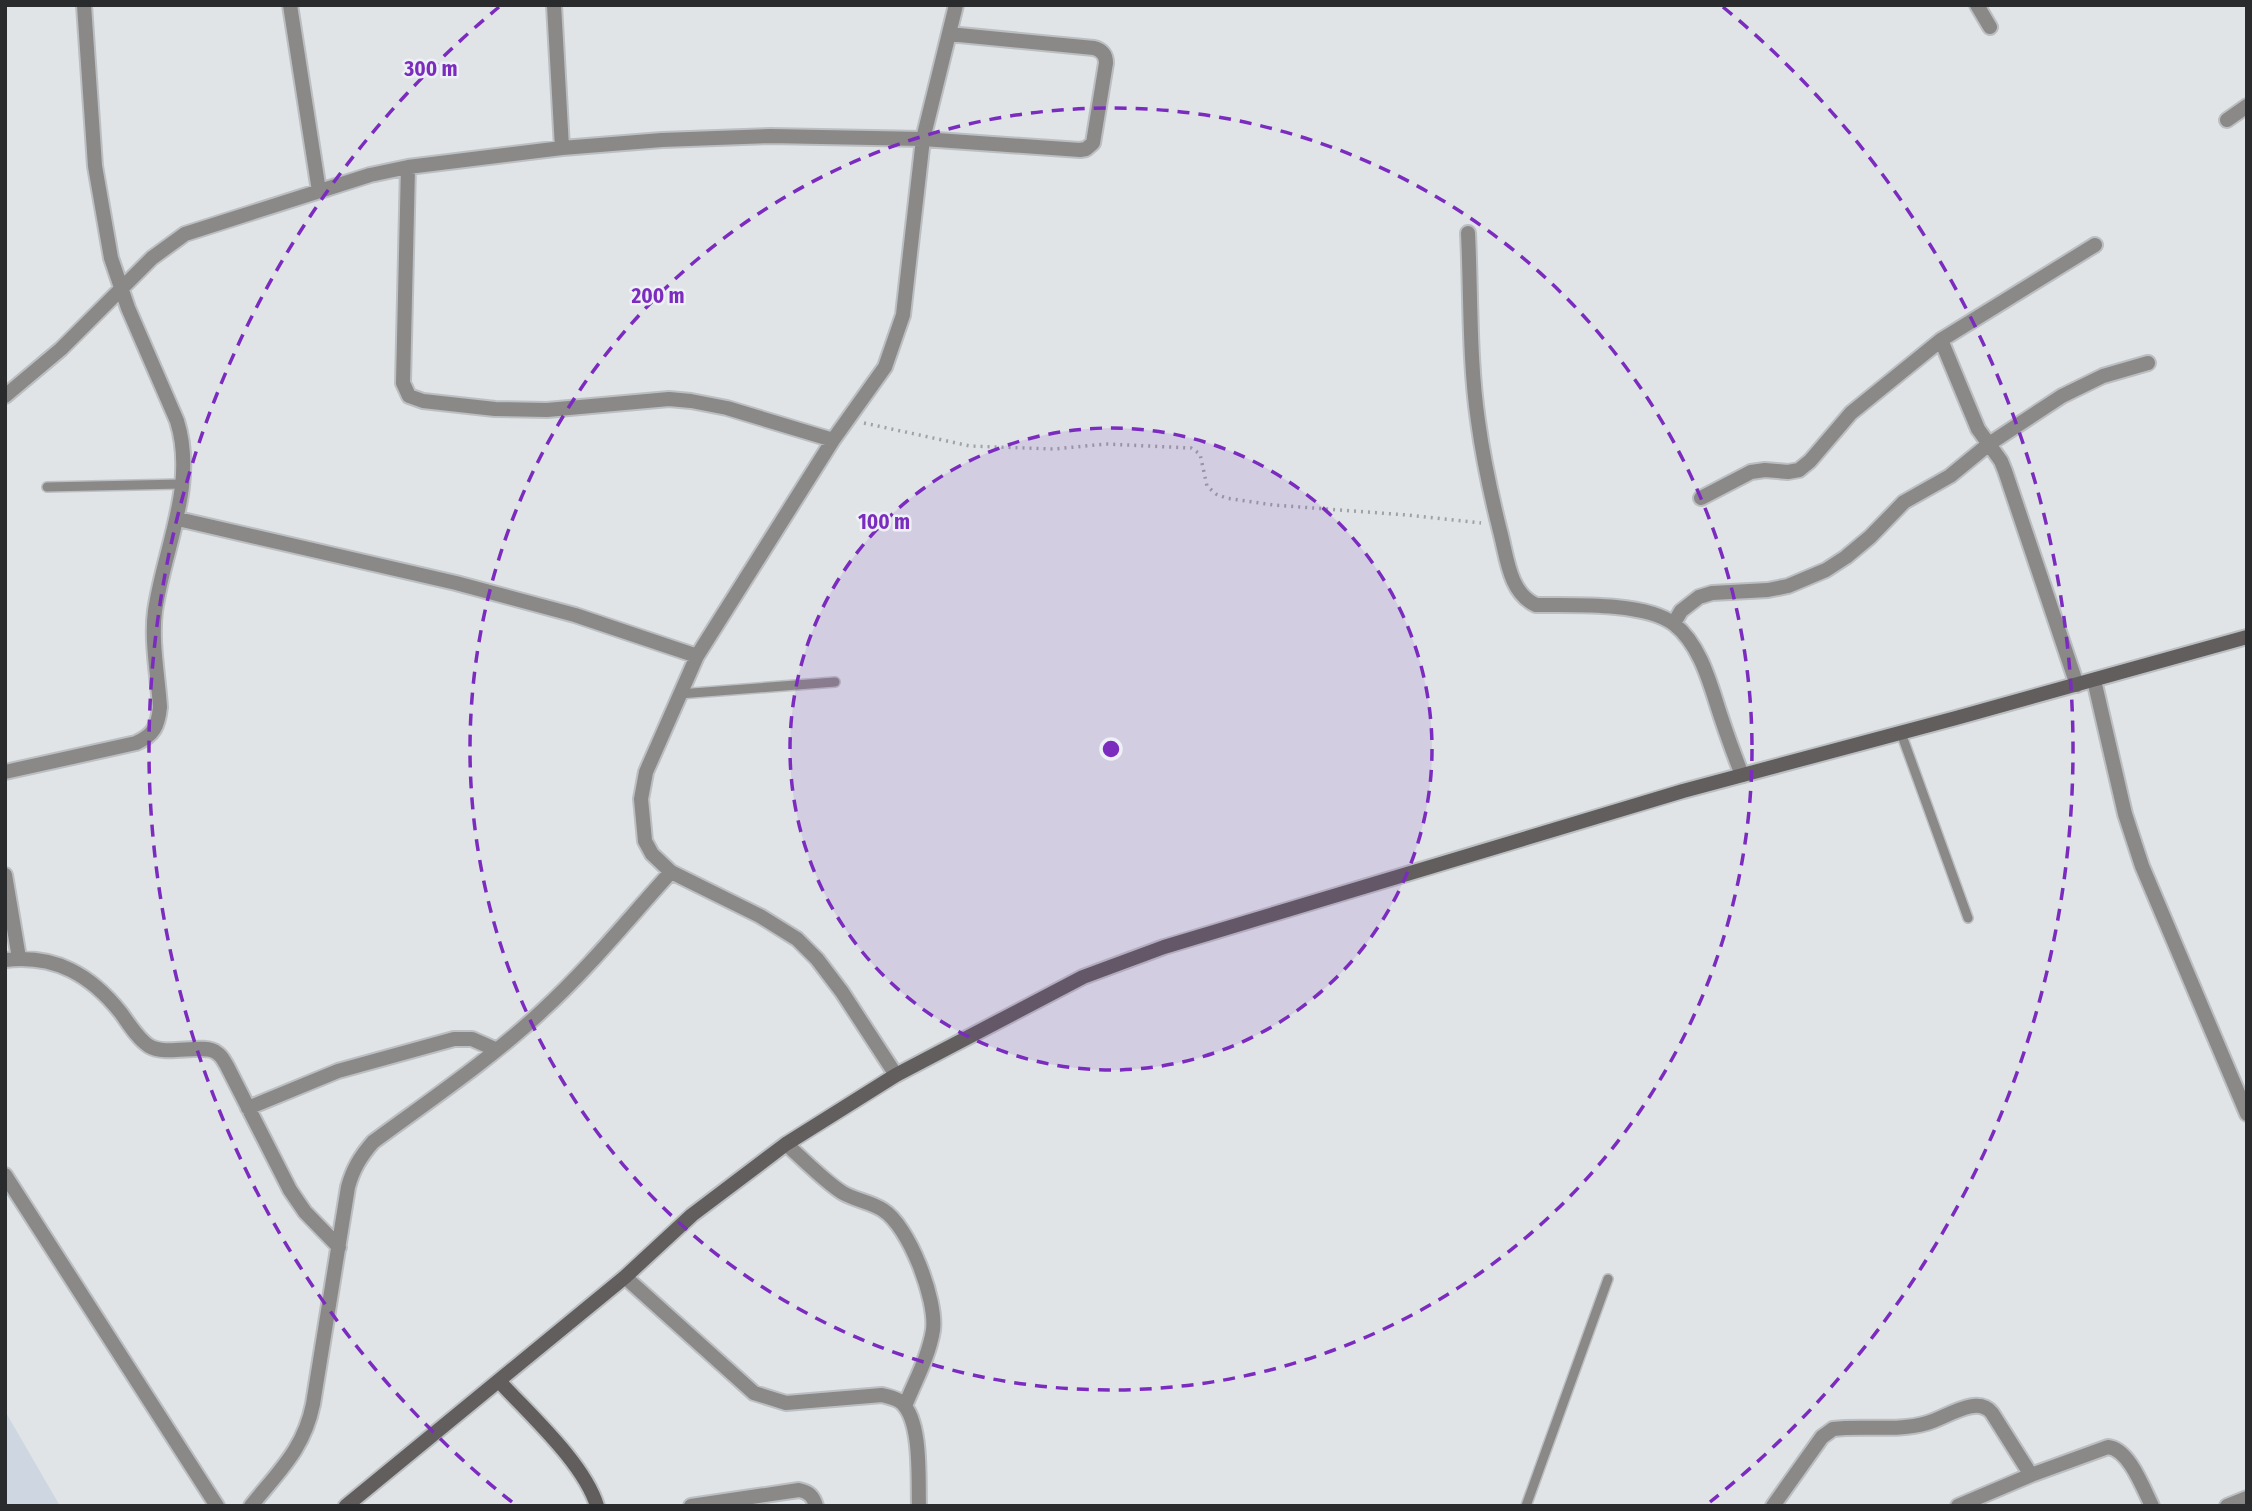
<svg xmlns="http://www.w3.org/2000/svg" width="2252" height="1511" font-family="'Fira Sans Condensed',sans-serif">
<style>
.built{fill:#ced7e1}
.lines{fill:none;stroke-linecap:round;stroke-linejoin:round}
.lane-casing{stroke:#bbbfc2;stroke-width:12}
.street-casing{stroke:#bbbfc2;stroke-width:18}
.secondary-casing{stroke:#bbbfc2;stroke-width:18}
.path{stroke:#9fa2a4;stroke-width:3.5;stroke-dasharray:2 5;stroke-linecap:butt}
.lane{stroke:#8b8888;stroke-width:9}
.street{stroke:#8b8888;stroke-width:14}
.secondary{stroke:#615e5d;stroke-width:14}
.ring{fill:none;stroke:#7b2cbf;stroke-width:3.5;stroke-dasharray:12 9}
.centre{fill:#7b2cbf;stroke:#edf1f5;stroke-width:3.5}
.ring-label{font-size:21px;text-anchor:middle;font-weight:bold;fill:#7b2cbf;stroke:#edf1f5;stroke-width:5;stroke-linejoin:round;paint-order:stroke}
</style>
<rect width="100%" height="100%" fill="#e0e4e7"/>
<path class="built" d="M5,1411L60,1506H5Z"/>
<g class="lines">
<defs>
<path id="lane" d="M47,487L181,484
M679,694L835,682
M1901,733L1968,918
M1526,1506L1608,1279"/>
<path id="street" d="M290,5L319,191
M554,5L562,148
M1977,5L1990,27
M2227,120L2247,106
M408,167L403,383L409,396L423,401L495,409L547,410L669,399L691,401L727,408L833,440
M1468,233C1471,295 1469,359 1478,421C1483,458 1491,495 1500,531C1507,557 1509,593 1536,605C1572,605 1646,602 1674,624C1702,646 1711,688 1722,720C1728,738 1735,757 1742,775
M1941,340L1978,429L2001,461L2005,471L2077,685
M5,396L61,349L152,258L185,234L370,175L408,167L562,148L662,140L770,136L923,139L1080,150L1086,149L1093,143L1106,63C1106,55 1102,50 1094,48L949,34
M1701,498L1751,472L1765,470L1788,472L1799,470L1810,461L1851,413L1941,340L2095,245
M178,519L456,583L575,615L697,656
M1674,623L1681,611L1699,597L1712,593L1768,590L1788,586L1826,570L1846,557L1870,537L1904,502L1950,476L1989,444L2062,396L2103,376L2148,363
M2094,680L2125,814L2142,866L2247,1114
M5,772L136,743C154,735 158,726 160,707C158,676 151,641 155,611C164,548 197,485 177,421L128,308L111,258L95,166L84,5
M5,875L19,958
M5,960C55,954 91,975 121,1013C129,1024 138,1039 149,1046C167,1057 204,1042 217,1053C222,1056 224,1061 227,1066L290,1190L305,1212L339,1247
M896,1075L842,992L817,959L797,939L760,916L671,872L652,854L645,841L641,799L646,772L697,656L833,440L885,367L903,315L923,139L956,5
M248,1108L338,1071L454,1039H472L497,1050
M786,1144C802,1158 826,1183 843,1193C855,1200 871,1202 883,1210C909,1226 937,1300 933,1330C929,1356 915,1381 905,1406
M5,1175L217,1506
M625,1277L754,1393L786,1403L882,1395C889,1397 897,1398 902,1403C922,1422 918,1479 919,1506
M251,1506C279,1471 304,1449 313,1404L348,1187C353,1169 360,1157 373,1142C430,1100 491,1059 543,1010C589,968 629,918 671,872
M691,1506L799,1490C809,1492 813,1496 816,1506
M1773,1506L1822,1437L1833,1429C1864,1425 1897,1432 1927,1423C1946,1418 1977,1394 1992,1413L2031,1475
M1958,1506L2031,1475L2108,1447C2129,1449 2143,1488 2152,1506
M2227,1506L2247,1498"/>
<path id="secondary" d="M499,1381C529,1414 584,1463 597,1506
M346,1506L625,1277L692,1215L786,1144L896,1075L1083,977L1164,947L1683,791L1956,718L2247,637"/>
</defs>
<use href="#lane" class="lane-casing"/>
<use href="#street" class="street-casing"/>
<use href="#secondary" class="secondary-casing"/>
<path class="path" d="M864,423L970,446L1054,449L1106,444L1191,448L1200,454L1207,486L1216,494L1226,498L1273,505L1407,515L1481,523"/>
<use href="#lane" class="lane"/>
<use href="#street" class="street"/>
<use href="#secondary" class="secondary"/>
</g>
<circle cx="1111" cy="749" r="321" fill="#7b2cbf" fill-opacity=".12"/>
<g class="ring">
<circle cx="1111" cy="749" r="321"/>
<circle cx="1111" cy="749" r="641"/>
<path d="M512 1502A962 962 0 0 1 499 7M1723 7A962 962 0 0 1 1710 1502"/>
</g>
<circle cx="1111" cy="749" r="10" class="centre"/>
<g class="ring-label">
<text x="431" y="76">300 m</text>
<text x="658" y="303">200 m</text>
<text x="884" y="529">100 m</text>
</g>
<rect width="2252" height="1511" fill="none" stroke="#292b2c" stroke-width="14"/>
</svg>
